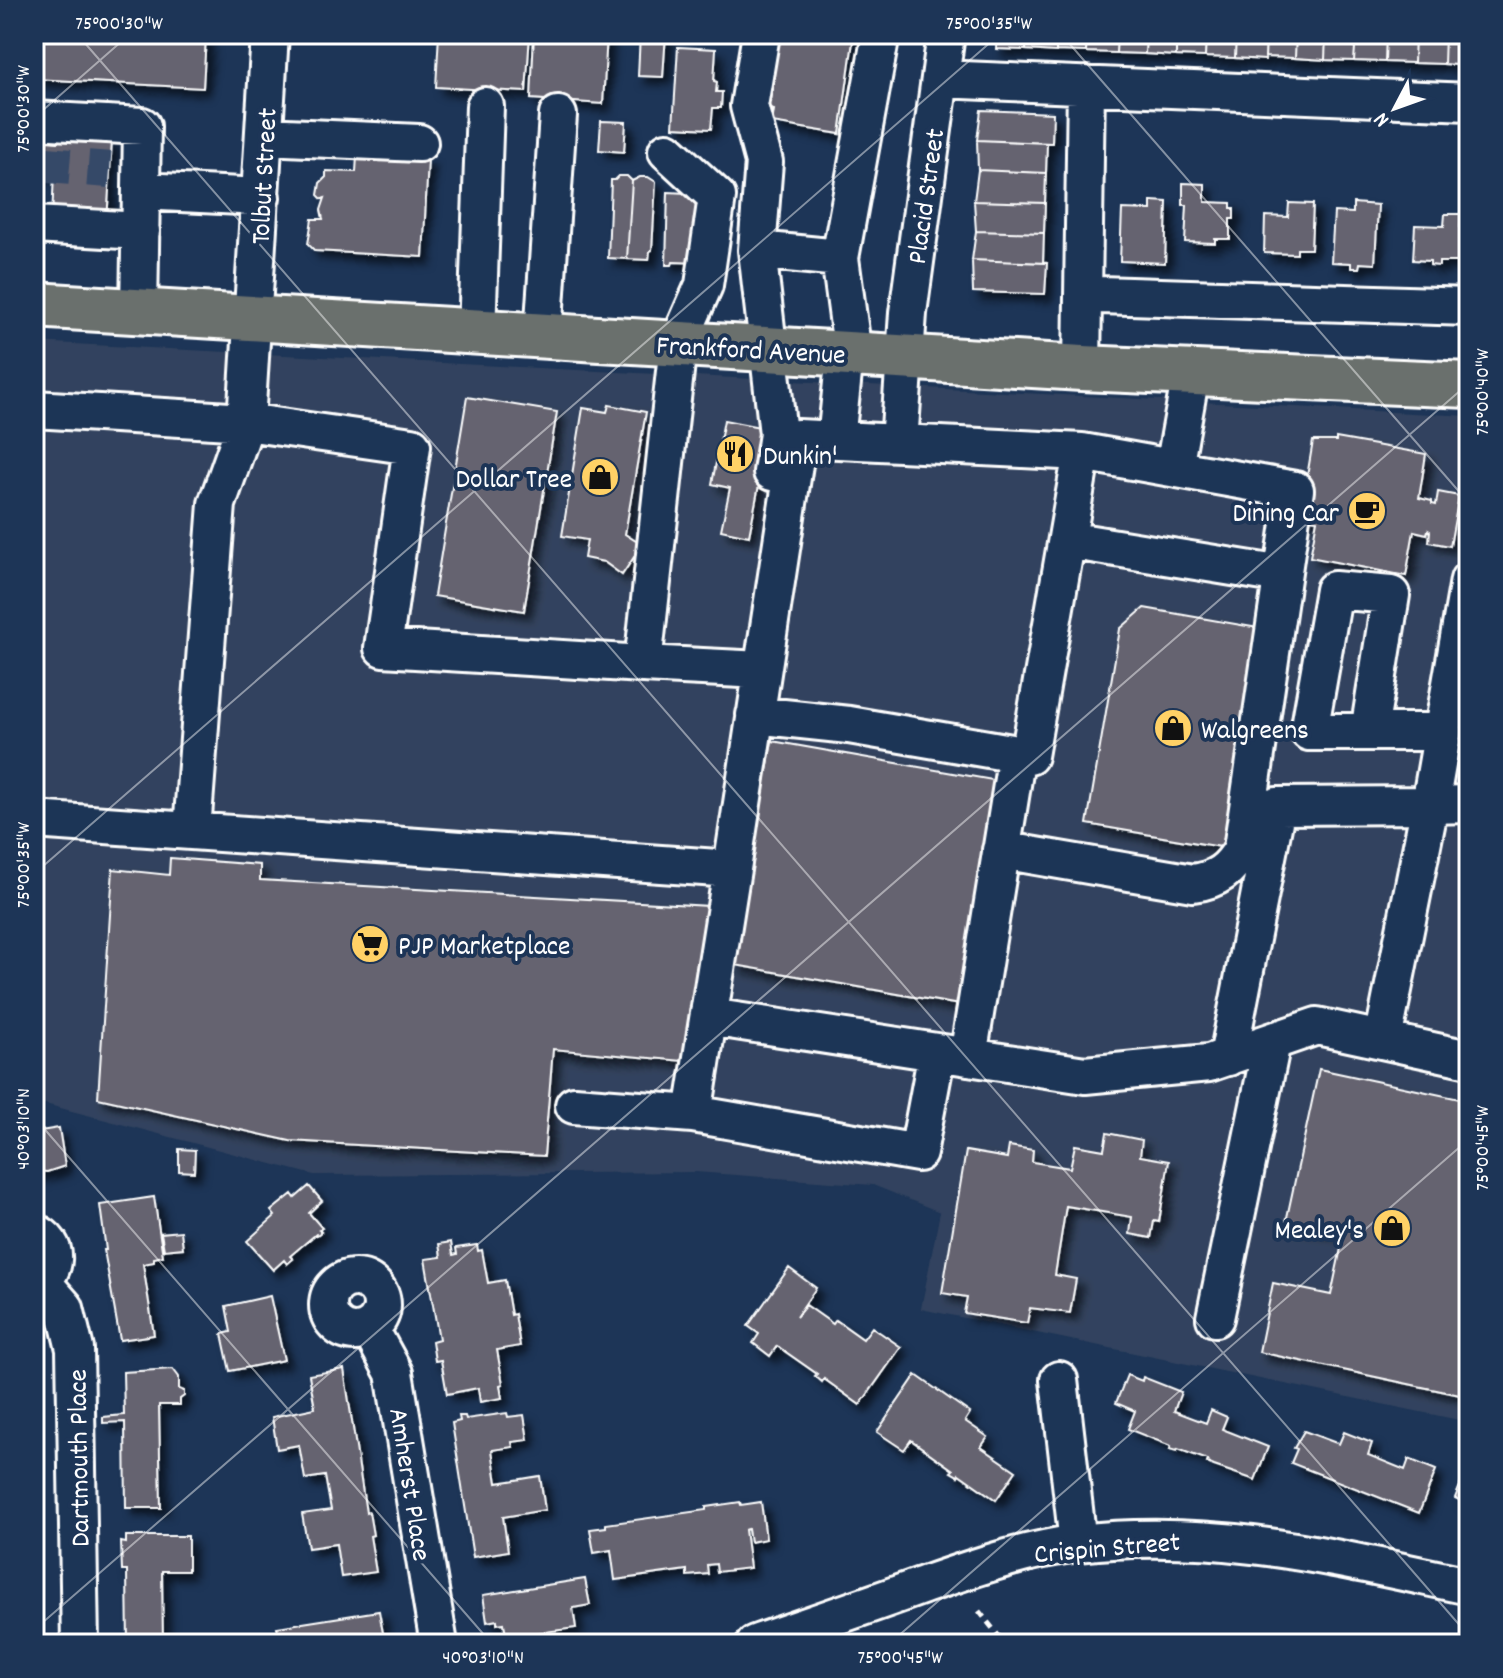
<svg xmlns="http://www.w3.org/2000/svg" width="1503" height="1678" font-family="Dekko,sans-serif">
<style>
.built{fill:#33435e}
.building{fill:#656370;stroke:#fff;stroke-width:2;filter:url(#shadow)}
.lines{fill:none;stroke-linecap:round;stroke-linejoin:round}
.minor-tunnel{stroke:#344968;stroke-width:36;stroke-dasharray:36 18;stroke-linecap:butt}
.minor-casing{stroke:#fff;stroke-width:42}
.major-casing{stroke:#fff;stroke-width:50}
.path{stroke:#fff;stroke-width:5;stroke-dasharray:8 6;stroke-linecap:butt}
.minor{stroke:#1d3557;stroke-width:36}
.major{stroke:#6b706d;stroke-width:44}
.ticks{fill:none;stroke:#fff;stroke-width:2;stroke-opacity:0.45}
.labels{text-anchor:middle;stroke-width:8;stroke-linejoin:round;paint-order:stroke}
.street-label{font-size:28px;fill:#fff;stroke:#1d3557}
.poi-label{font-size:28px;fill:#fff;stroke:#1d3557;text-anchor:start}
.neatline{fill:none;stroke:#fff;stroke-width:3}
.ticks-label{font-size:20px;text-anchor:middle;fill:#fff}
</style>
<defs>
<filter id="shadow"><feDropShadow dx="7" dy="7" stdDeviation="4" flood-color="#0009"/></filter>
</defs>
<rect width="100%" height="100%" fill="#1d3557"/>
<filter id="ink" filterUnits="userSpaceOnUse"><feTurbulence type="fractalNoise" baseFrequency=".0125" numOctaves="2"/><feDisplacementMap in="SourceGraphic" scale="16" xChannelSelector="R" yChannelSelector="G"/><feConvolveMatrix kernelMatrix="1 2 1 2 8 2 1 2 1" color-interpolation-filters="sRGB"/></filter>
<g filter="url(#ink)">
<path class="built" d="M34,342L1469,416V1422L921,1309L940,1212L873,1185L696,1172L314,1175L34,1101Z"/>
<path class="building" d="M38,34L206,36L203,88L35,79Z
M439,34H530L526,92L436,87Z
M534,34H607L603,104L531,99Z
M640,34H666L663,77L638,76Z
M776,34H854L840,134L772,123L774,110L765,108Z
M997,34H1027L1026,50L996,49Z
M1027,34H1056V52L1026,50Z
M1056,34H1087L1086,52L1056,51Z
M1087,34H1117L1116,53L1086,52Z
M1117,34H1146L1145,54L1116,53Z
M1146,34H1176V56L1145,54Z
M1176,34H1206L1205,57L1176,56Z
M1206,34H1236L1235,58L1205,57Z
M1236,34H1266L1265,60L1235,58Z
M1266,34H1296L1295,58L1265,57Z
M1296,34H1326L1325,60L1295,58Z
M1326,34H1356L1354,61L1325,60Z
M1356,34H1386L1385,62L1354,61Z
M1386,34H1415L1414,63L1385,62Z
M1415,34H1445L1444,64L1414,63Z
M1445,34H1469V66L1444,64Z
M678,47L716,49L714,81L717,82L716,92H722L721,108H713L711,129L673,127Z
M981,110L1053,113L1052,143L977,140Z
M601,121L626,122L624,152L599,150Z
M57,137L112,140L107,222L52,218L54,174L34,173V140L57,142Z
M977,140L1047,143L1046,173L978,170Z
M357,156L428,160L423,257L315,251L308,244L312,219H323L321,210L325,198L322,199L318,195L320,183L326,177V171L356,172Z
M978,170L1046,173L1045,203L974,201Z
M619,176H627L632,181L627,259L608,258L611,180H615Z
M640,177H648L656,182L652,250L650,251L649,260L627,259L632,181Z
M1183,183L1205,184V202L1231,203V208H1234V219H1230V239H1215V243L1185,242L1187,205H1183Z
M668,192L704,194L701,263L673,262L672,265H666Z
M974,201L1045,203L1044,233L976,231Z
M1151,201L1167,202L1165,263L1120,261L1122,209L1151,210Z
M1289,203L1313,204L1311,249H1297V254L1264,253L1265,216L1288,217Z
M1353,203L1378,205L1375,264L1360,263L1359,268H1351V263L1331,262L1334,212L1353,213Z
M1445,214H1461L1459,262H1439V266L1430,265V261L1413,260L1415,225L1444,226Z
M976,231L1044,233L1043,263L972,260Z
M972,260L1047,263L1045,294L973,292Z
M467,397L557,412L524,611L434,596Z
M609,405L646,412L625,534L642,545L622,575L604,562L584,558L587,540L562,536L583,408L607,412Z
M724,420L770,429L749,536L721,530L730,488L712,484Z
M1336,438L1426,454L1419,498L1432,501V504L1436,505L1438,492L1459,496L1450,546L1429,542L1430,531L1428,530L1427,534L1414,531L1406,576L1310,557L1317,520L1300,518L1313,441H1336Z
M1144,608L1264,629L1227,848L1087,824L1120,629Z
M772,741L1004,782L965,1006L735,965L755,851L739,848L745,814L759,816Z
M170,858L260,865V880L709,906L683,1061L553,1049L544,1156L290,1141L98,1098L113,869L169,875Z
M1319,1069L1469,1101V1397L1259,1352L1273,1283L1331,1295L1344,1234L1286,1222Z
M59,1128L65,1166L47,1172L38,1171V1176H34V1132Z
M1107,1133L1142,1140L1140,1156L1169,1161L1159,1222L1154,1221L1151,1238L1130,1234L1132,1217L1066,1206L1055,1275L1076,1279L1070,1313L1030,1308L1027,1323L964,1313L967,1297L942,1293L966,1151L1007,1158L1009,1146L1033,1150L1032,1162L1070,1168L1075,1145L1104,1150Z
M179,1149L195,1150L194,1172L179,1171Z
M309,1186L322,1201L309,1213L322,1228L319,1230L321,1232L317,1235L316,1234L290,1256L293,1259L287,1264L284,1260L273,1270L247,1241L275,1216L271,1211L292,1194L295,1198Z
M154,1197L163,1256L154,1258V1262L143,1264L154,1335L120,1340L104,1250H106L100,1205Z
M181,1231L183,1248L164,1250L161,1233Z
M451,1242L453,1255L457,1254L456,1248L477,1245L478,1251L482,1250L488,1283L505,1280L511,1315L515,1314L520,1346L497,1350L503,1384L500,1385L502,1398L480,1402L478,1388L447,1394L441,1360L435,1361L432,1341L439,1339L425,1259L441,1257L439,1244Z
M789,1268L816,1288L796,1317L806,1305L833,1324L836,1320L863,1339L872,1327L901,1347L860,1405L824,1379L822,1382L815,1376L817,1374L777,1346L770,1356L753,1343L759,1334L748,1326Z
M270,1296L284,1360L230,1371L222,1334L231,1332L226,1306Z
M173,1369L179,1377V1389L184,1391V1396L180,1399V1405H159L161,1508H126L125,1422L103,1423V1417L124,1415L123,1372Z
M344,1369L366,1513L369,1512L373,1535L370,1536L376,1572L341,1577L336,1544L308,1548L302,1514L331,1510L325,1476L305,1479L299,1445L277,1449L272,1417L315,1408L309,1375Z
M916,1375L970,1413L965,1421L988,1437L981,1447L1016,1471L996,1500L959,1474L958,1476L951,1472L953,1470L911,1440L904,1450L877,1432Z
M1127,1375L1142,1381L1143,1377L1181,1392L1174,1411L1206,1423L1211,1410L1227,1417L1222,1429L1268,1447L1255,1480L1214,1466L1207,1463L1208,1460L1178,1449L1177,1451L1170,1449L1171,1446L1128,1429L1135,1411L1116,1403Z
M507,1413L508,1417L524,1415L528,1440L512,1442L513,1447L492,1450L497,1483L540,1476L545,1510L503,1517L508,1551L473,1557L452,1423L460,1421L459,1416H465L466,1419Z
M1304,1431L1339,1444L1344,1432L1372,1443L1368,1455L1405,1470L1409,1459L1436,1470L1419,1513L1291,1463L1297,1449L1294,1448Z
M1467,1456L1469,1457V1505L1455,1498L1466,1471L1462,1469Z
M740,1502L741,1505L761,1502L766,1539L750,1542L748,1529L745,1530L750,1568L717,1572L716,1564L707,1565L708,1574L687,1576V1570L615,1580L611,1550L594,1553L590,1529L606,1527V1524L706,1510V1507Z
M126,1536H188V1571H162L163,1644H128L127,1571H122L121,1542L126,1543Z
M585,1579L590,1605L573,1608L576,1628L506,1637L504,1623L497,1624V1620L487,1622L483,1595Z
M379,1611L385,1644H280L277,1627Z"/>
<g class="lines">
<path class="minor-tunnel" d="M34,164L110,170"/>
<defs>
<path id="minor" d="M761,34L749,106L764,162L757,250L778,434L772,472
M940,79L1469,102
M34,120L142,126L139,312
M264,136L419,143
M667,151L717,197L704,285L678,344L643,664L762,670
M141,191L261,197
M34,225L141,231
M757,250L840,258
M1100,295L1469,307
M477,332L485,106
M543,336L558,115
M853,355L840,258L881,34
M1082,368L1086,85
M34,409L246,422L412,446L383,648L643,664
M836,440L845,354
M899,443L908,313L946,34
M1174,468L1191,374
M1067,540L1282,575
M1469,580L1430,805L1469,804
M1369,732L1391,595L1334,590L1309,732H1443
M34,820L732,869L693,1114L574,1105
M192,830L217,504L246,422L270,34
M1001,850L1193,883C1217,880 1230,870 1242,849L1295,490L1082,452
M732,869C754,725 776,582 798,438L1082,452L1029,756L849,725L755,715
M710,1017L1085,1075L1209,1063L1317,1026L1469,1059
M968,1057L1017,754
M1228,1057L1277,806L1430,805L1383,1040
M693,1114L918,1153L937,1052
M34,1232C61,1242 58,1275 34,1285
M328 1305a27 27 0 1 1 54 0a27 27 0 1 1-54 0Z
M42,1282L65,1308L75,1349L80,1644
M1215,1318L1272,1042
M370,1329L394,1373L439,1644
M1059,1380L1078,1543
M755,1644C810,1625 866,1606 921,1586C973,1568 1024,1550 1079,1543C1216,1527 1336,1558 1469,1586"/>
<path id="major" d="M34,305L1082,368L1469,385"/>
</defs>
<use href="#minor" class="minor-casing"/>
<use href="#major" class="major-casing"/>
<path class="path" d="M979,1611L1005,1644"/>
<use href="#minor" class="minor"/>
<use href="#major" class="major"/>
</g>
</g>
<path class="ticks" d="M77,34L1469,1636M1061,34L1469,503M34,118L130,34M34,874L1000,34M34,1117L492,1644M34,1630L1469,383M889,1644L1469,1139"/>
<defs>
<symbol id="restaurant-disc" viewBox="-11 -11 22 22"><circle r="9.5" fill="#ffd166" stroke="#1d3557"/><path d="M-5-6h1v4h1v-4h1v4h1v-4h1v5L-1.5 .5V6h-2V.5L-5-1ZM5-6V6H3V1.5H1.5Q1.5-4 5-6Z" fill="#111"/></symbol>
<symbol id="shop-disc" viewBox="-11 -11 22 22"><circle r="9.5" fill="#ffd166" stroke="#1d3557"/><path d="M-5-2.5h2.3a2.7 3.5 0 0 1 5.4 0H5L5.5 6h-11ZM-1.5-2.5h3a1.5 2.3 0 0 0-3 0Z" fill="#111"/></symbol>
<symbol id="cafe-disc" viewBox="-11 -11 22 22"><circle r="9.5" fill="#ffd166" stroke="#1d3557"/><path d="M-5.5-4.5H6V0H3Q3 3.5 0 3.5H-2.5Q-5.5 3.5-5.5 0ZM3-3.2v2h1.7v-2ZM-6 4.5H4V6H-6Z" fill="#111"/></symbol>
<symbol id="supermarket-disc" viewBox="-11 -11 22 22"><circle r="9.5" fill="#ffd166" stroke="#1d3557"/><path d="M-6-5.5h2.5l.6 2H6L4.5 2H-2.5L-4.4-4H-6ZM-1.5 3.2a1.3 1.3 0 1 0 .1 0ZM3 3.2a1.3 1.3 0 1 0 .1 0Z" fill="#111"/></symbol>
</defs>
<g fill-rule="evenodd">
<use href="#restaurant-disc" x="713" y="432" width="44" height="44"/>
<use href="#shop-disc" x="578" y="455" width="44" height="44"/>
<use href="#cafe-disc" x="1345" y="489" width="44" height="44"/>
<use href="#shop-disc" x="1151" y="706" width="44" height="44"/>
<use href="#supermarket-disc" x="348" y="922" width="44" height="44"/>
<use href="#shop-disc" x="1370" y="1206" width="44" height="44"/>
</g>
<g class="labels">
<g class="street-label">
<text transform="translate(262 176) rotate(-87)" y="10">Tolbut Street</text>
<text transform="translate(924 196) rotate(-82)" y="10">Placid Street</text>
<text transform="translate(751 348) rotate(3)" y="10">Frankford Avenue</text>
<text transform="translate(77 1458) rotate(-91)" y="10">Dartmouth Place</text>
<text transform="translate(412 1484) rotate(81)" y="10">Amherst Place</text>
<text transform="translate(1107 1546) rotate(-5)" y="10">Crispin Street</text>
</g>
<g class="poi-label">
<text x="763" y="464">Dunkin'</text>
<text x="572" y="487" text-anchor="end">Dollar Tree</text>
<text x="1339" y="521" text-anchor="end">Dining Car</text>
<text x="1201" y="738">Walgreens</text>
<text x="398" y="954">PJP Marketplace</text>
<text x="1364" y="1238" text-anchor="end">Mealey's</text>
</g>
</g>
<rect width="1503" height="1678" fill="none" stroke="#1d3557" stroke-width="88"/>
<g transform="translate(1395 108) rotate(229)" stroke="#1d3557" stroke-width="6" paint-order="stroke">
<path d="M0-6L14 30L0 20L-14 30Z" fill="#ffffff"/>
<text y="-12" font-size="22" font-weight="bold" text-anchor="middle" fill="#ffffff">N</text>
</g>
<rect x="44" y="44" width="1415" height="1590" class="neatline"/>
<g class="ticks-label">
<text x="119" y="29">75°00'30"W</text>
<text x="989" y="29">75°00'35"W</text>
<text transform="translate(22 109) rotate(-90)" y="7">75°00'30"W</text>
<text transform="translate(1481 392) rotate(-90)" y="7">75°00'40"W</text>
<text transform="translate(22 865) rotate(-90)" y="7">75°00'35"W</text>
<text transform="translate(22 1129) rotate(-90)" y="7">40°03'10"N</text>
<text transform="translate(1481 1148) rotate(-90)" y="7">75°00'45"W</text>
<text x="483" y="1663">40°03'10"N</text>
<text x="900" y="1663">75°00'45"W</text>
</g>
</svg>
